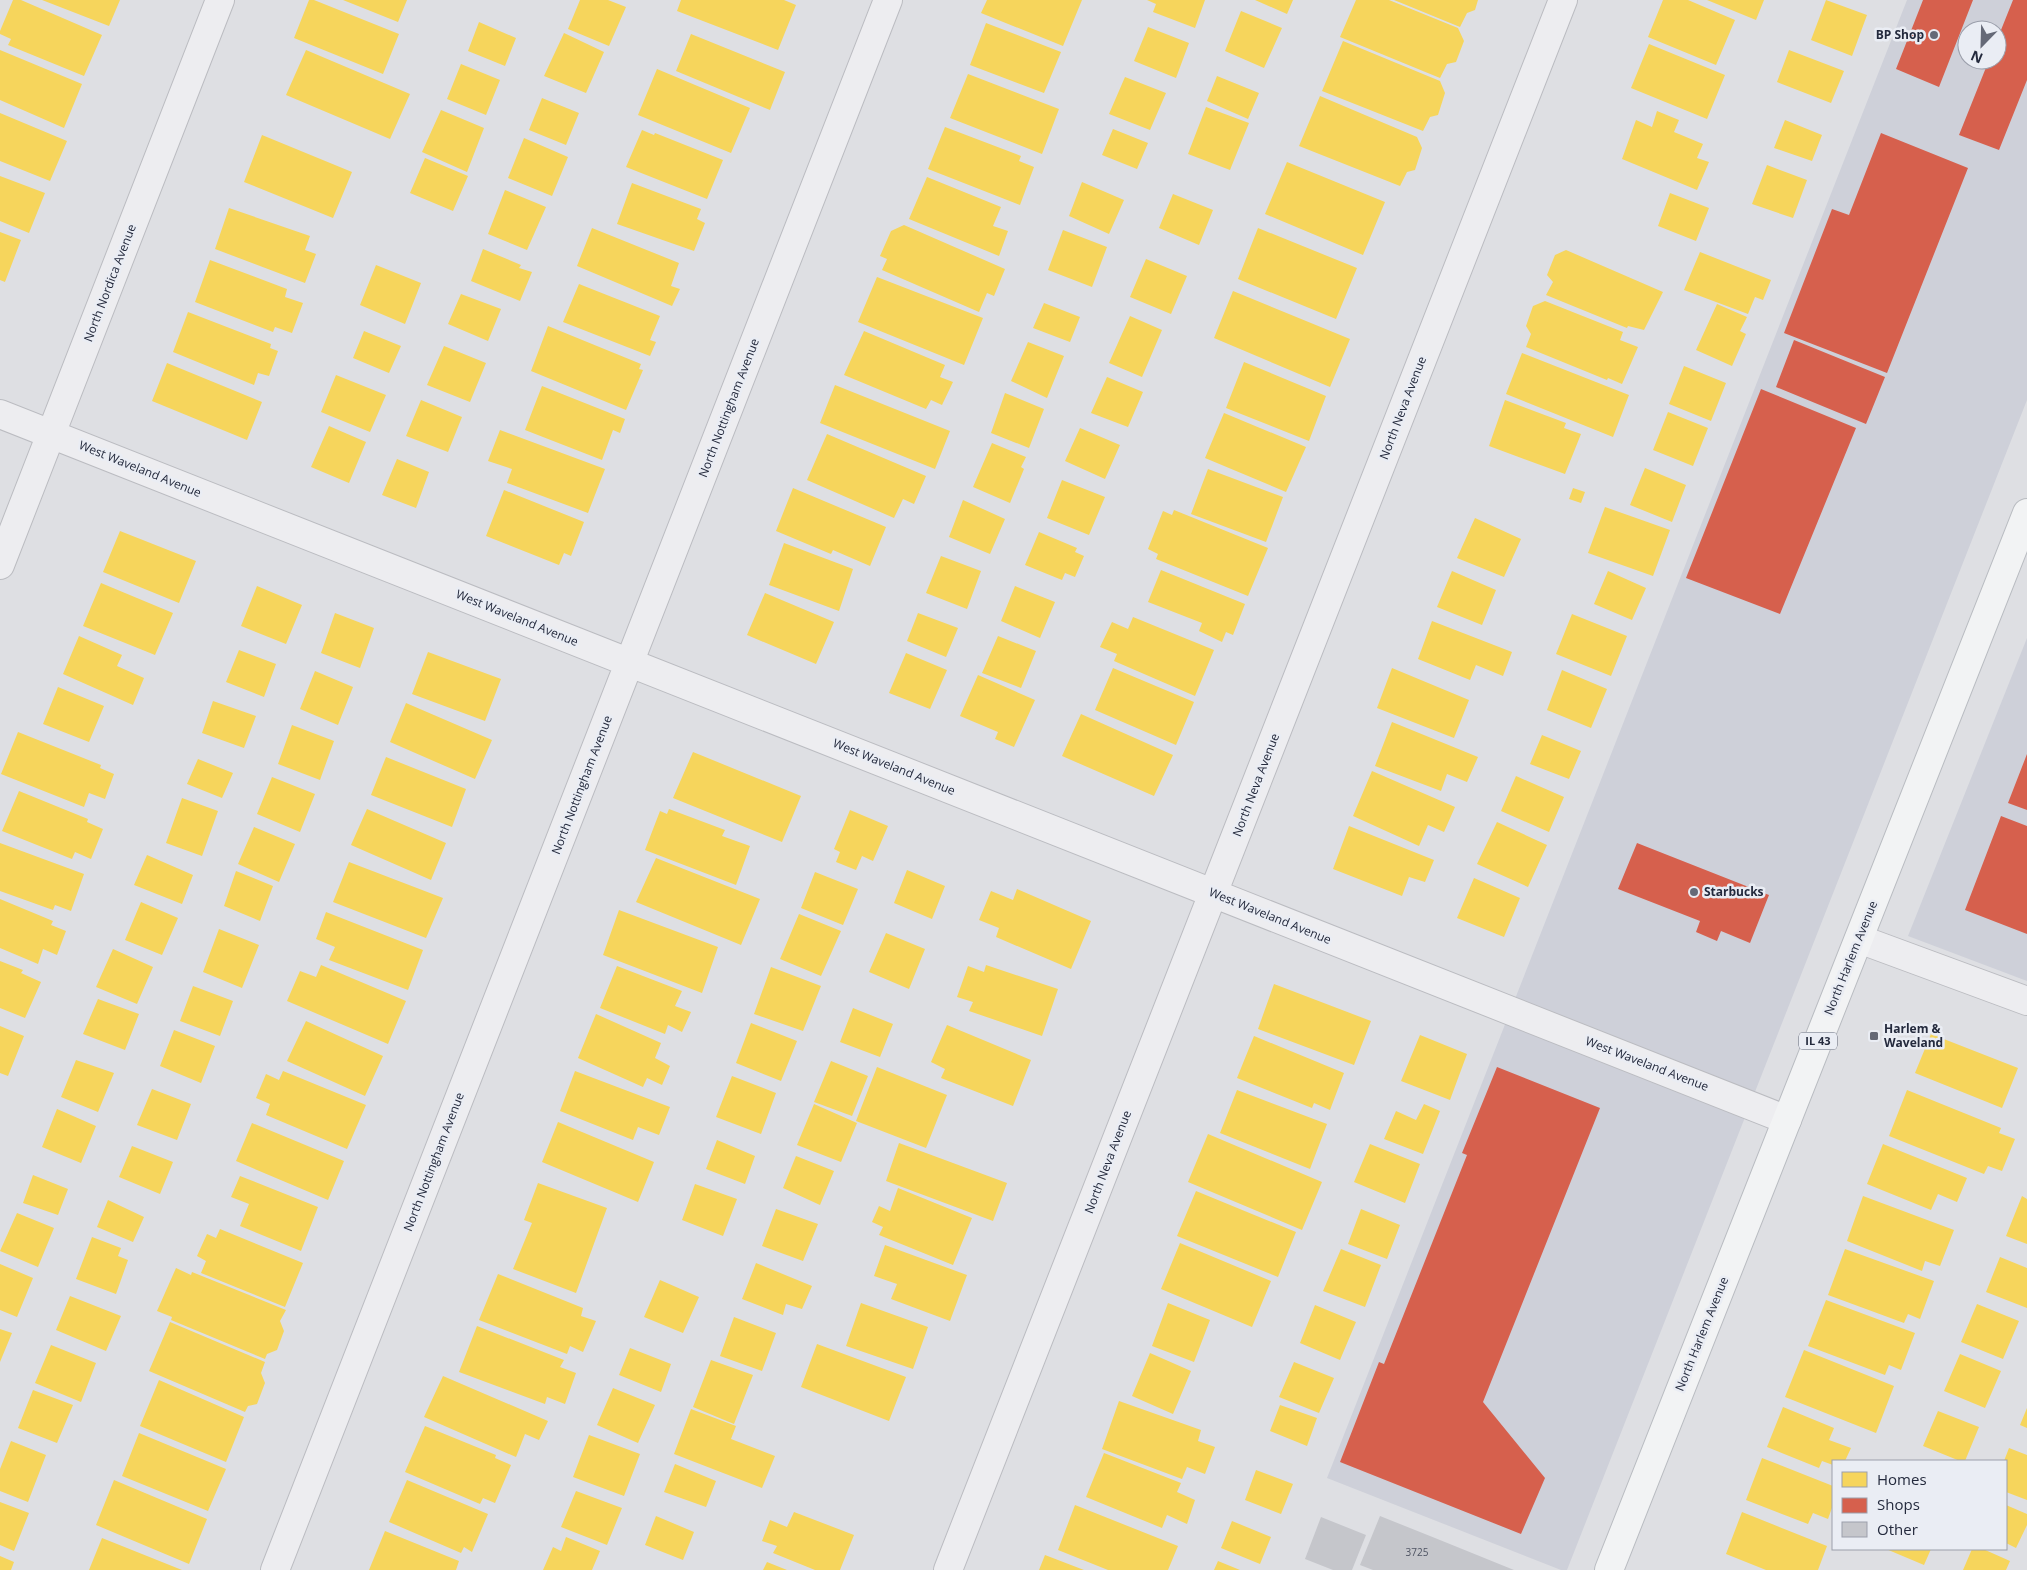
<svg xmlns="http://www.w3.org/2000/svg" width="2027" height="1570" font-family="'Open Sans',sans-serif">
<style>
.built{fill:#ced0d9;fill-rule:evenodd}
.homes{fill:#f6d55c}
.shops{fill:#d6604d}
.building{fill:#c5c6cb}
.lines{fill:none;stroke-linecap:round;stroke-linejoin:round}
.minor-casing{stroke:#bbbcc1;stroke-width:30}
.primary-casing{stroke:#b9bcc1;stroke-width:30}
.minor{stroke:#ededf0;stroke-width:28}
.primary{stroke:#f2f3f4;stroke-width:28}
.poi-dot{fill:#656977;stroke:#eaedf4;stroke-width:2}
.labels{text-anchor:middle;stroke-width:5;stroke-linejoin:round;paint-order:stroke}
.number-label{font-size:10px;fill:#4e5362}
.shield{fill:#eaedf4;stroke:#5f6474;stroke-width:1}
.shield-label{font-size:11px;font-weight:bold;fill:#242a3d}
.poi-label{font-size:12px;font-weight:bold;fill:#242a3d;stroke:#eaedf4;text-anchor:start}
.street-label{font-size:12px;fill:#242a3d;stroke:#eaedf4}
</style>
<rect width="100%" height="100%" fill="#dedfe3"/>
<path class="built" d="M1907,0H2027V400L1567,1570H1561L1327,1478ZM1967,30H1997V60H1967Z
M2027,638V981L1908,936Z"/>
<path class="homes" d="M13,0H21L102,35L84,76L8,45L11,39L0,34V31Z
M42,0H120L109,26Z
M309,0H314L399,34L383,74L294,38Z
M343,0H407L398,22Z
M580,0H608L626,7L609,46L568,29Z
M681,0H784L796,5L778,50L677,11Z
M987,0H1082L1063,46L981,13Z
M1147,0H1205L1195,28L1153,12L1156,4Z
M1255,0H1293L1287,14Z
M1356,0H1389L1458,28L1464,41L1456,62L1447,64L1440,78L1340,37Z
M1394,0H1478L1475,10L1467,13L1460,27Z
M1663,0H1688L1735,20L1716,65L1648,37Z
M1707,0H1764L1756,20Z
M1826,0L1867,15L1852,56L1811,40Z
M1241,11L1282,28L1264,68L1225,51Z
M479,22L516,38L505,66L468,51Z
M986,23L1061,52L1044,93L970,65Z
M1148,27L1189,43L1176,78L1134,61Z
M564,33L604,52L586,93L544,76Z
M691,34L785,72L770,110L676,71Z
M1343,41L1440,81L1445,93L1438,115L1430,117L1423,131L1322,91Z
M1649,44L1725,75L1707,119L1631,88Z
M0,50L82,84L64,128L0,100Z
M306,50L410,94L390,139L286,95Z
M1789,50L1844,71L1831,103L1777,82Z
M461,64L500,80L486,115L447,99Z
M657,69L750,108L731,153L638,115Z
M968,74L1059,109L1042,154L950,118Z
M1217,76L1259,93L1248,119L1207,101Z
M1125,77L1166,93L1150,130L1109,114Z
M1320,96L1417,137L1422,148L1415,170L1407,172L1400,186L1299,146Z
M542,98L579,113L566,145L529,130Z
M1206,107L1249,123L1230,170L1188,154Z
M441,110L484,128L467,172L422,152Z
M1657,111L1679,120L1674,132L1703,144L1697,158L1709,162L1697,190L1622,159L1636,120L1652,127Z
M0,113L67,141L50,181L0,161Z
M1785,120L1822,135L1812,161L1774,148Z
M945,127L1021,156L1019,161L1034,167L1020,205L928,169Z
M1113,129L1148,143L1137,169L1102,155Z
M642,130L654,135L655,133L723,160L707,199L626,167Z
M262,135L352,172L333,218L244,182Z
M524,138L568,157L552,196L508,178Z
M425,158L468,176L453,211L410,193Z
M1287,162L1385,202L1363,255L1265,214Z
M1767,165L1807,180L1793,218L1752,204Z
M0,176L45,193L29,233L0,221Z
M927,177L1001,207L993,226L1008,231L999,256L909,219Z
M1082,182L1124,200L1109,234L1069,216Z
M632,183L701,209L697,219L705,223L694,251L617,224Z
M505,190L546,207L527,250L488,234Z
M1670,193L1709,208L1696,241L1658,226Z
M1173,194L1213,210L1199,245L1159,228Z
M229,208L310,236L305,250L316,254L305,283L215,249Z
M904,225L1005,269L994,296L987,293L979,312L882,270L887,259L880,256L891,231Z
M592,228L679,263L671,286L680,289L672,306L577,266Z
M1258,228L1357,268L1336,319L1238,279Z
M1063,230L1107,247L1092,287L1048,270Z
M0,232L21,240L5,282L0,280Z
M483,249L521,265L519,268L532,272L520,301L471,281Z
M1566,250L1663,292L1644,330L1628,326L1627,328L1546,295L1553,282L1547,275L1555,255Z
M1700,252L1771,280L1763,300L1755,297L1748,314L1684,290Z
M1146,259L1187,276L1171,314L1130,297Z
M210,260L287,289L285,297L303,303L292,333L275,327L273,332L195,302Z
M376,265L421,283L405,324L360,305Z
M877,277L983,318L964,365L858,322Z
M579,284L660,316L650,340L656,342L650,356L563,322Z
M1233,291L1350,339L1330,387L1214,338Z
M461,294L501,309L488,341L448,324Z
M1545,301L1623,332L1620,340L1638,347L1622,384L1608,378L1607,380L1526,347L1531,334L1526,326L1533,306Z
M1044,303L1080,317L1070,342L1033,328Z
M1717,304L1747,317L1740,331L1746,334L1732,366L1696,350Z
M188,312L271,344L270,348L278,351L269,376L258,373L254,385L173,352Z
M1130,316L1162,330L1142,377L1109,363Z
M548,326L641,364L639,369L643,370L626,410L531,371Z
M364,331L401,346L389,373L353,358Z
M864,331L945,365L940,377L953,382L942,405L931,400L926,409L844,375Z
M1028,342L1064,356L1047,398L1011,381Z
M444,346L486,363L470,402L427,385Z
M1522,353L1629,395L1613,437L1506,394Z
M1244,362L1326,396L1309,441L1226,408Z
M167,363L262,402L247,440L152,401Z
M1684,366L1726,383L1711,421L1669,404Z
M336,375L386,395L370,432L321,412Z
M1107,377L1143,392L1128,427L1091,413Z
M835,385L950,431L935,469L820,423Z
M542,386L625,419L620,433L613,430L602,460L525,430Z
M1005,393L1044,409L1029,448L991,433Z
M421,400L462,417L448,452L406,436Z
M1505,400L1566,423L1564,428L1581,434L1565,474L1489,446Z
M1668,412L1708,428L1693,466L1653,450Z
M1224,413L1306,447L1286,492L1205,458Z
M329,426L366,442L349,483L311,467Z
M1080,428L1120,445L1105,479L1065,461Z
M500,430L605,469L588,513L507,483L512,469L488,461Z
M827,434L926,476L914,504L903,499L894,518L807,480Z
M992,443L1026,457L1021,467L1024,469L1010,503L973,487Z
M397,459L429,472L416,508L382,495Z
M1645,468L1686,485L1672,522L1630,505Z
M1208,469L1283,497L1266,542L1191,514Z
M1062,480L1105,497L1089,535L1047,518Z
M793,488L886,527L870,566L833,550L831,554L776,531Z
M1573,488L1585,492L1581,503L1569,499Z
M504,490L584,522L571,556L564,553L559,565L486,536Z
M963,500L1005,519L990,554L949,537Z
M1605,507L1670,530L1653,576L1588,553Z
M1174,510L1268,548L1248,596L1156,559L1158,554L1148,549L1163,511L1172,515Z
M1475,518L1521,539L1504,577L1457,558Z
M120,531L196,561L179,603L103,572Z
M1039,532L1077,548L1075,552L1084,556L1075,577L1065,573L1062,580L1025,565Z
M784,543L853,569L839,611L769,585Z
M941,556L981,571L967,609L926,593Z
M1161,570L1245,604L1233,635L1226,632L1222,642L1199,631L1202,623L1148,602Z
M1452,571L1496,590L1482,625L1437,607Z
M1608,571L1646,588L1632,620L1594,604Z
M101,583L173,613L155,655L83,626Z
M257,586L302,605L286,644L241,626Z
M1015,586L1055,602L1040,638L1001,621Z
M765,593L834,622L816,664L747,635Z
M335,613L374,628L360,668L321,653Z
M918,613L958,628L946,657L907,641Z
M1572,614L1627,636L1611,676L1556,654Z
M1133,617L1214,650L1195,696L1114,661L1117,654L1100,647L1112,622L1128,629Z
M1432,621L1512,652L1503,676L1476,665L1470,680L1418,659Z
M79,636L122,655L117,666L144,678L133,705L63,674Z
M998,636L1036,651L1021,688L982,673Z
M239,650L276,664L264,697L226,682Z
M428,652L501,679L485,721L412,694Z
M906,653L947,670L930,709L889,693Z
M1113,668L1194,702L1176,745L1095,710Z
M1392,668L1469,700L1454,738L1377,708Z
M1562,670L1607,689L1591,728L1547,710Z
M315,671L353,687L338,725L300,709Z
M978,675L1035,700L1014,747L995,739L998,732L960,716Z
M58,687L104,706L89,742L43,724Z
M213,701L256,716L244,748L202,733Z
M406,703L492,740L475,779L390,742Z
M1081,714L1173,755L1154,796L1062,756Z
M1392,722L1478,757L1467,782L1447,774L1441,791L1375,766Z
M292,725L334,741L320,780L278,764Z
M18,732L101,765L100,768L114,774L105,799L89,793L84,807L1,774Z
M1542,735L1581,751L1569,779L1530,764Z
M693,752L801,796L782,842L673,798Z
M386,757L466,789L452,827L371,795Z
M198,759L233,773L222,798L187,784Z
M1372,771L1455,807L1444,832L1428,825L1419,846L1353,816Z
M1516,776L1564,797L1549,832L1501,811Z
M272,777L315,794L300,832L257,814Z
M19,791L88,819L87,822L103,829L91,859L75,852L72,859L2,831Z
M182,798L218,811L202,856L166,843Z
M367,809L446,843L431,880L351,845Z
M669,809L725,830L722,836L750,846L736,885L645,850L660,811L667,814Z
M850,810L888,826L873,861L862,856L856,870L836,862L840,852L834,849Z
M1497,822L1547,845L1528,887L1477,864Z
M1349,826L1434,860L1425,882L1409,877L1402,896L1333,869Z
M254,827L295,844L279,882L238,864Z
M0,843L84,874L71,911L55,905L53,910L0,891Z
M147,855L193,875L182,904L134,885Z
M656,858L760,899L741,945L636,902Z
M349,862L443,898L426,938L333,902Z
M907,870L945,886L932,919L894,903Z
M236,871L273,886L260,921L224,906Z
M815,872L858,889L843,925L801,908Z
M1474,878L1520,898L1504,937L1457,918Z
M1017,889L1091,921L1071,969L996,937L999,928L979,920L991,891L1013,900Z
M0,899L53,921L51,925L66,931L57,955L43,949L38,964L0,948Z
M141,902L178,918L162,955L125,940Z
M619,910L718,947L702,993L603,955Z
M326,912L423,950L408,990L329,960L335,947L316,939Z
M799,914L841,931L821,976L780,959Z
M219,929L259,945L242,988L203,972Z
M886,933L925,949L909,989L869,972Z
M113,949L153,967L137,1004L96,987Z
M0,961L23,970L21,973L41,982L25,1018L0,1008Z
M321,965L406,1001L388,1044L287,1001L300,971L316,977Z
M986,965L1058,989L1042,1036L969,1011L973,1002L957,997L968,966L984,972Z
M617,966L682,991L675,1006L691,1012L682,1032L668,1025L665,1034L600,1008Z
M771,967L821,986L803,1031L754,1014Z
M1274,984L1371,1021L1354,1065L1258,1029Z
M193,986L233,1001L220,1036L180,1021Z
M98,999L139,1014L125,1050L83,1034Z
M853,1008L893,1024L880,1057L840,1042Z
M596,1014L661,1043L655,1058L670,1066L662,1085L647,1078L643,1087L578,1058Z
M306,1021L383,1056L365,1096L287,1061Z
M751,1023L797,1041L781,1081L736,1063Z
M947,1025L1031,1060L1013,1106L941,1078L945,1069L931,1062Z
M0,1026L24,1036L8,1076L0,1073Z
M174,1030L215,1046L201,1083L160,1066Z
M1931,1034L2018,1068L2002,1108L1915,1073Z
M1420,1035L1467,1054L1450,1100L1401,1081Z
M1254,1036L1344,1073L1330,1110L1314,1103L1312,1108L1237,1078Z
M76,1060L114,1073L98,1112L61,1097Z
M831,1061L868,1076L852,1116L814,1102Z
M877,1067L947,1095L926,1148L856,1121Z
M283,1071L366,1105L347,1149L266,1115L270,1104L256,1098L266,1074L279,1080Z
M575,1071L670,1107L659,1135L638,1127L633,1140L560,1111Z
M732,1076L776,1093L761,1134L716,1117Z
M152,1089L191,1104L177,1140L137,1125Z
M1237,1090L1327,1124L1310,1169L1220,1133Z
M1907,1090L2001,1128L1999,1133L2015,1139L2002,1171L1988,1166L1984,1174L1889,1136Z
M814,1104L857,1123L841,1162L797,1145Z
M1424,1104L1440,1111L1423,1154L1384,1139L1396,1111L1416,1120Z
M57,1109L96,1126L81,1163L42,1147Z
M558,1122L654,1162L638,1202L542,1162Z
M252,1123L344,1161L328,1200L236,1161Z
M1208,1134L1322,1182L1302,1230L1188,1182Z
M717,1140L755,1156L745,1184L706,1169Z
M899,1143L1007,1183L993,1221L886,1181Z
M1370,1144L1420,1164L1405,1203L1354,1182Z
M1883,1144L1967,1178L1957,1202L1938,1194L1931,1210L1867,1184Z
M132,1146L173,1162L160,1194L119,1177Z
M796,1156L834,1171L820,1205L783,1188Z
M33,1175L68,1189L58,1215L23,1203Z
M240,1176L318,1207L301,1251L240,1226L249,1204L231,1197Z
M538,1183L607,1208L576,1293L513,1269L532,1223L524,1220Z
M695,1184L737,1199L723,1236L682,1220Z
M898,1188L972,1218L953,1265L879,1235L883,1227L872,1222L879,1206L890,1211Z
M1196,1191L1296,1232L1278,1277L1177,1236Z
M1863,1196L1954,1230L1940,1266L1925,1261L1922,1271L1847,1241Z
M2022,1196L2027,1199V1244L2006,1236Z
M108,1200L144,1217L133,1242L97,1227Z
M776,1209L818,1224L803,1261L762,1246Z
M1361,1209L1400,1225L1387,1259L1348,1244Z
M17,1213L54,1228L38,1267L0,1251Z
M220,1229L303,1263L285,1307L201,1273L206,1261L197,1256L207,1234L216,1238Z
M92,1237L121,1248L118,1256L128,1260L116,1294L76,1279Z
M1180,1243L1271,1281L1252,1327L1161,1289Z
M885,1245L967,1275L950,1321L891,1299L897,1284L874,1276Z
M1341,1249L1381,1265L1365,1307L1323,1291Z
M1845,1249L1934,1281L1920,1319L1908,1314L1904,1323L1828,1295Z
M2000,1257L2027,1268V1308L1986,1292Z
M756,1263L812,1286L802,1309L786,1304L783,1315L742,1299Z
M0,1264L33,1278L17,1317L0,1310Z
M176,1268L191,1275L192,1272L286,1310L280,1321L284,1331L277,1350L267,1354L265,1359L171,1320L172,1317L157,1311Z
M498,1274L583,1308L581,1316L596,1321L583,1352L570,1346L567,1354L479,1320Z
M660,1280L699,1297L683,1333L644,1317Z
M70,1296L121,1316L106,1351L56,1330Z
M1826,1300L1915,1333L1901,1370L1889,1365L1885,1375L1808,1346Z
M861,1303L928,1327L913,1369L846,1346Z
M1168,1303L1210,1320L1194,1362L1152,1346Z
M1977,1304L2019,1321L2003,1359L1961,1342Z
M1315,1305L1356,1322L1340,1360L1300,1343Z
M734,1317L776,1333L762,1371L720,1356Z
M170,1322L265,1362L261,1373L265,1383L257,1404L248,1406L245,1412L149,1371Z
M477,1326L564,1360L560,1367L576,1373L565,1404L547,1397L545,1404L459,1372Z
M0,1329L12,1333L0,1362Z
M817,1344L906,1377L889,1421L801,1387Z
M51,1345L96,1363L81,1402L35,1383Z
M630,1348L671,1364L661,1392L619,1375Z
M1804,1350L1894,1386L1876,1433L1785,1397Z
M1150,1353L1191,1371L1173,1414L1132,1396Z
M1960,1354L2001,1371L1985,1408L1944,1391Z
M711,1360L753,1375L734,1424L693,1407Z
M1294,1362L1334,1378L1319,1413L1279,1397Z
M443,1376L548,1421L539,1440L525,1434L516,1457L424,1417Z
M159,1380L244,1417L226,1462L140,1426Z
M613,1388L655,1405L638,1443L597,1425Z
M33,1390L73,1405L57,1443L18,1428Z
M1119,1401L1201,1430L1198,1441L1215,1447L1205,1474L1187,1467L1182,1479L1102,1449Z
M1280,1405L1317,1418L1307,1446L1270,1431Z
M1783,1407L1834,1428L1829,1440L1851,1448L1845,1461H1833V1465L1822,1461L1819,1468L1767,1447Z
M2027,1408V1428L2020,1425Z
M691,1409L736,1426L731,1439L775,1456L762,1488L674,1454Z
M1938,1411L1979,1427L1965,1461H1960L1923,1446Z
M425,1426L496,1455L495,1458L511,1465L495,1503L483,1498L480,1504L405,1472Z
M139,1433L226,1469L208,1511L122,1476Z
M589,1435L640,1454L624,1496L573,1477Z
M11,1441L46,1455L28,1502L0,1491V1469Z
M2009,1448L2027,1455V1500L2006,1492V1461H2004Z
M1104,1453L1181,1483L1177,1492L1195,1500L1187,1524L1167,1515L1162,1528L1086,1497Z
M1762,1458L1833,1486V1505L1828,1519L1813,1513L1808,1524L1746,1500Z
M675,1464L716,1481L706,1507L664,1492Z
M1256,1470L1293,1484L1281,1514L1245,1500Z
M114,1480L207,1519L189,1564L96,1525Z
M407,1480L488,1514L472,1552L464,1547L461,1553L389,1522Z
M576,1491L622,1508L607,1545L561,1527Z
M0,1502L29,1513L14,1551L0,1545Z
M1075,1505L1178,1546L1168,1570H1108L1058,1550Z
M2006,1505L2027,1514V1525L2016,1548L2006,1543Z
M794,1512L854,1535L840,1570H815L773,1553L777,1546L762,1541L770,1520L787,1527Z
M1742,1512L1827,1546L1818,1570H1766L1726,1554Z
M656,1516L694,1532L683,1560L645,1545Z
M1232,1521L1271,1537L1260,1564L1221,1548Z
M385,1531L459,1561L456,1570H369Z
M566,1537L600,1551L592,1570H543L553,1547L561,1551Z
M102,1538L182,1570H89Z
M1886,1549H1931L1924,1565Z
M1972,1549H1983L2010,1561L2006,1570H1963Z
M1045,1555L1084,1570H1039Z
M0,1556L14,1562L11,1570H0Z
M1218,1561L1240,1570H1214Z
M767,1562L787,1570H763Z"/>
<path class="shops" d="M1923,0H1973L1939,87L1896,69Z
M2013,0H2027V80L1999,150L1959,135L1989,60H1997V40Z
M1881,133L1968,168L1887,373L1784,333L1832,209L1849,215Z
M1794,340L1885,377L1866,424L1776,387Z
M1761,389L1856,428L1780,614L1686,578Z
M2027,754V810L2008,803Z
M2001,816L2027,826V934L1965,910Z
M1637,843L1769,895L1750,943L1721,931L1717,941L1696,932L1700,921L1618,889Z
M1497,1067L1600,1108L1483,1402L1545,1478L1521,1534L1340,1462L1379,1362L1384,1364L1467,1155L1462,1153Z"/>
<path class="building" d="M1380,1516L1435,1538L1514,1570H1373L1360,1565Z
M1321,1517L1366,1535L1352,1570H1333L1305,1559Z"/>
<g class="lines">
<defs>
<path id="minor" d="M0,414L1787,1120
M0,565L220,0
M1859,939L2027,1001
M275,1570L888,0
M948,1570L1563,0"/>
<path id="primary" d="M1609,1570L2027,513"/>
</defs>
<use href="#minor" class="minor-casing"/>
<use href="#primary" class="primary-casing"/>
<use href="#minor" class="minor"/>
<use href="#primary" class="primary"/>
</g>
<g class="poi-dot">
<circle cx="1934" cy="35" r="5"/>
<circle cx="1694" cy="892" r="5"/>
<rect x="1869" y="1031" width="10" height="10" rx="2.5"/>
</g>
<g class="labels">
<g class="number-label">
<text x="1417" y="1556">3725</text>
</g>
<rect class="shield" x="1799" y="1032.5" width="38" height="17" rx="4"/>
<g class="shield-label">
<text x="1818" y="1045">IL 43</text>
</g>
<g class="poi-label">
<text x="1924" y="39" text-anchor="end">BP Shop</text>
<text x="1704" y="896">Starbucks</text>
<text x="1884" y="1033">Harlem &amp;<tspan x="1884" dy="14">Waveland</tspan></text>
</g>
<g class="street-label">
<text transform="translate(110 283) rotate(-69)" y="4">North Nordica Avenue</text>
<text transform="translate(729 408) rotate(-69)" y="4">North Nottingham Avenue</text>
<text transform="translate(1403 408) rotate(-69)" y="4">North Neva Avenue</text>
<text transform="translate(140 469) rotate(22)" y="4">West Waveland Avenue</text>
<text transform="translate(517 618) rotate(22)" y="4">West Waveland Avenue</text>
<text transform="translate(894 767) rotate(22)" y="4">West Waveland Avenue</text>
<text transform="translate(582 785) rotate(-69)" y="4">North Nottingham Avenue</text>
<text transform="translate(1256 785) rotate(-69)" y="4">North Neva Avenue</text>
<text transform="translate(1270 916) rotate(22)" y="4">West Waveland Avenue</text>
<text transform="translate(1851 958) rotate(-68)" y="4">North Harlem Avenue</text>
<text transform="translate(1647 1064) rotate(21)" y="4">West Waveland Avenue</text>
<text transform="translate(434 1162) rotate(-69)" y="4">North Nottingham Avenue</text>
<text transform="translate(1108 1162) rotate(-69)" y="4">North Neva Avenue</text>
<text transform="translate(1702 1334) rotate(-68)" y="4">North Harlem Avenue</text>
</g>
</g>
<rect x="1832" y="1460" width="175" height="90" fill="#eaedf4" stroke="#9b9fab"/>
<rect x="1842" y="1472" width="25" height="15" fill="#f6d55c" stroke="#9b9fab"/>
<text x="1877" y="1485" font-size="15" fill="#242a3d">Homes</text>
<rect x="1842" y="1498" width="25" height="15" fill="#d6604d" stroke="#9b9fab"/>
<text x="1877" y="1510" font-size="15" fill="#242a3d">Shops</text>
<rect x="1842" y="1522" width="25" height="15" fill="#c5c6cb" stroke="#9b9fab"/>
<text x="1877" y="1535" font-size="15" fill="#242a3d">Other</text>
<g transform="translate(1982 45) rotate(203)"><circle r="24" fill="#eaedf4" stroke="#9b9fab"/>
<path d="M0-4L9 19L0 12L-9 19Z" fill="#656977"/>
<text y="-8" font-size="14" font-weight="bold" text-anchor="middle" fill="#242a3d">N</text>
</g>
</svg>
